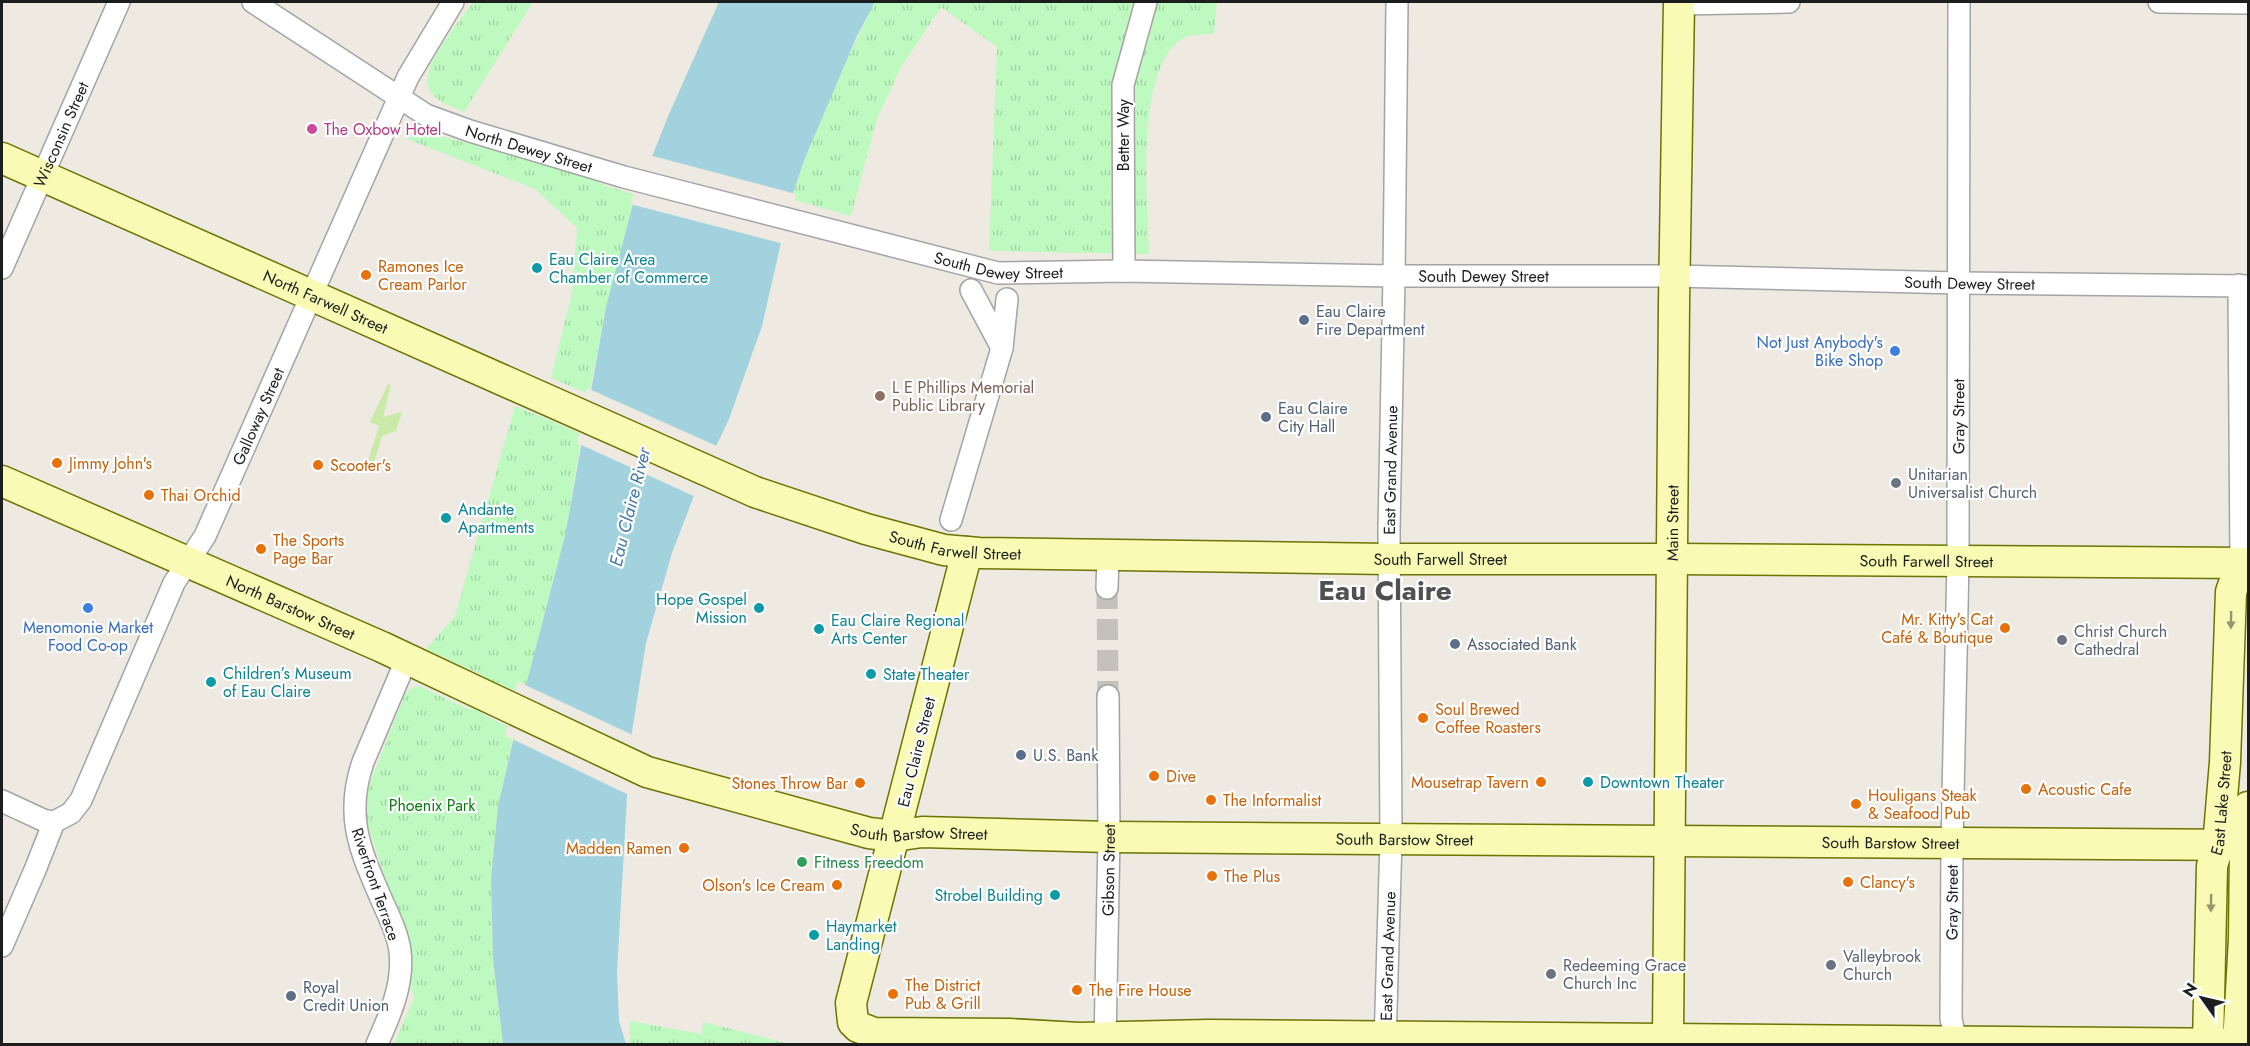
<svg xmlns="http://www.w3.org/2000/svg" width="2250" height="1046" font-family="Jost,sans-serif">
<style>
.grass{fill:#caeaa7}
.park{fill:url(#park-tufts)}
.water{fill:#a2d2dd}
.pier{fill:#eeeae2}
.lines{fill:none;stroke-linecap:round;stroke-linejoin:round}
.street-tunnel{stroke:#c4c1bb;stroke-width:21;stroke-dasharray:21 10;stroke-linecap:butt}
.street-casing{stroke:#a4a4a4;stroke-width:24}
.secondary-casing{stroke:#6c7403;stroke-width:33}
.street{stroke:#fff;stroke-width:21}
.secondary{stroke:#f9fab4;stroke-width:30}
.oneway{fill:#969770}
.hotel-dot{fill:#d1479c;stroke:#fff;stroke-width:2}
.culture-dot{fill:#0f9aa8;stroke:#fff;stroke-width:2}
.food-dot{fill:#e8710a;stroke:#fff;stroke-width:2}
.service-dot{fill:#5c6f8a;stroke:#fff;stroke-width:2}
.shop-dot{fill:#3f7fe0;stroke:#fff;stroke-width:2}
.education-dot{fill:#8d6e63;stroke:#fff;stroke-width:2}
.worship-dot{fill:#6b7280;stroke:#fff;stroke-width:2}
.leisure-dot{fill:#2e9e5b;stroke:#fff;stroke-width:2}
.labels{text-anchor:middle;stroke-width:4.5;stroke-linejoin:round;paint-order:stroke}
.hotel-label{font-size:16px;fill:#b23c85;stroke:#fff;text-anchor:start}
.street-label{font-size:16px;fill:#1d1d1d;stroke:#fff}
.culture-label{font-size:16px;fill:#0d838f;stroke:#fff;text-anchor:start}
.food-label{font-size:16px;fill:#c56008;stroke:#fff;text-anchor:start}
.service-label{font-size:16px;fill:#4e5e75;stroke:#fff;text-anchor:start}
.shop-label{font-size:16px;fill:#366cbe;stroke:#fff;text-anchor:end}
.education-label{font-size:16px;fill:#785e54;stroke:#fff;text-anchor:start}
.worship-label{font-size:16px;fill:#5b616d;stroke:#fff;text-anchor:start}
.park-label{font-size:16px;fill:#0a7c0f;stroke:#fff}
.leisure-label{font-size:16px;fill:#27864d;stroke:#fff;text-anchor:start}
.water-label{font-size:18px;font-style:italic;fill:#4579a5;stroke:#fff}
.town-label{font-size:28px;font-weight:bold;fill:#505050;stroke:#fff}
</style>
<defs>
<pattern id="park-tufts" width="24" height="20" patternUnits="userSpaceOnUse" patternTransform="scale(1.5)"><rect width="24" height="20" fill="#befac0"/><path d="M3 7l-1-3M5 7V3M7 7l1-3M15 17l-1-3M17 17v-4M19 17l1-3" fill="none" stroke="#a3d6a5"/></pattern>
</defs>
<rect width="100%" height="100%" fill="#eeeae2"/>
<path class="grass" d="M388,384L391,385L383,417L402,412L396,431L382,436L372,469L366,467L379,426L370,422Z"/>
<path class="park" d="M473,2H533L464,112C453,107 439,103 431,93C427,87 427,77 429,70C433,55 463,15 473,2Z
M875,2H1217L1214,34C1204,35 1191,33 1182,39C1134,69 1148,204 1149,254L989,251L997,47L941,7L901,67L877,119L851,216L791,199C814,132 843,65 875,2Z
M429,133L581,173L606,186L637,195L606,307L589,394L551,378L572,293L577,228L535,189L407,139L413,134Z
M515,406L582,434L565,536L526,685L517,681L515,691L496,682L482,714L507,726L505,736L513,739L498,806L491,879L493,959L503,1044H394L414,998C408,981 411,965 409,948L369,830L367,818L366,793L405,694L413,687L419,686L470,710L484,676L426,649L455,616Z
M630,1021L702,1034L703,1022L789,1044H629Z"/>
<path class="water" d="M719,2H875L857,36L805,158L791,199L762,326L729,419L700,480L672,553L646,643L630,745L617,972L619,1021L626,1044H503L493,959L491,879L498,806L526,685L565,536L606,307L633,204L669,114Z"/>
<path class="pier" d="M649,155L796,194L784,244L630,204Z
M587,388L719,447L696,497L577,443Z
M523,684L635,736L629,795L510,738Z"/>
<g class="lines">
<path class="street-tunnel" d="M1107,588L1108,696"/>
<defs>
<g id="street">
<path id="s1" d="M253,2L426,115L470,131L624,177L998,273L1124,271L1394,276H1674L1958,283L2248,286"/>
<path d="M2159,2L2248,3"/>
<path d="M1679,4L1789,2"/>
<path id="s2" d="M2,268L119,2"/>
<path d="M1124,271L1123,85L1146,2"/>
<path d="M2239,285L2241,563"/>
<path d="M971,290L1002,348"/>
<path d="M951,520L1002,348L1007,299"/>
<path d="M1107,588L1108,556"/>
<path d="M2,801L43,820L54,822"/>
<path id="s3" d="M54,822L71,813L81,800L174,583L205,536L408,77L453,2"/>
<path d="M2,946L35,870L54,822"/>
<path d="M377,1044C390,1015 404,984 400,951C398,935 390,918 383,903C361,852 344,818 363,762L407,658"/>
<path id="s4" d="M1105,1044L1109,837L1108,696"/>
<path id="s5" d="M1385,1044L1391,839L1389,530L1394,276L1397,2"/>
<path id="s6" d="M1956,1044L1951,1018L1952,843L1958,561L1959,2"/>
</g>
<g id="secondary">
<path id="s7" d="M2,158L755,492L866,529L944,550L979,553L1389,559H1672L2248,563"/>
<path id="s8" d="M2,481L382,647L647,772L869,833L894,836L922,832L1109,837L2248,845"/>
<path d="M967,552L851,1003L853,1022L858,1027L874,1033L1009,1034L1079,1038L1208,1035L2248,1044"/>
<path id="s9" d="M1668,1039L1674,303L1679,2"/>
<path id="s10" d="M2208,1044L2212,866L2218,846L2225,762L2231,592L2241,563"/>
<path d="M2238,1044L2244,939L2245,845L2248,807"/>
</g>
</defs>
<use href="#street" class="street-casing"/>
<use href="#secondary" class="secondary-casing"/>
<use href="#street" class="street"/>
<use href="#secondary" class="secondary"/>
</g>
<defs><path id="oneway-solid" d="M-6-.8H1V-3.2L6.5 0L1 3.2V.8H-6Z" transform="scale(1.5)"/></defs>
<g class="oneway">
<use href="#oneway-solid" transform="translate(2231 620) rotate(91)"/>
<use href="#oneway-solid" transform="translate(2211 903) rotate(91)"/>
</g>
<circle class="hotel-dot" cx="312" cy="129" r="6"/>
<g class="culture-dot">
<circle cx="537" cy="268" r="6"/>
<circle cx="446" cy="518" r="6"/>
<circle cx="759" cy="608" r="6"/>
<circle cx="819" cy="629" r="6"/>
<circle cx="871" cy="674" r="6"/>
<circle cx="211" cy="682" r="6"/>
<circle cx="1588" cy="782" r="6"/>
<circle cx="1055" cy="895" r="6"/>
<circle cx="814" cy="935" r="6"/>
</g>
<g class="food-dot">
<circle cx="366" cy="275" r="6"/>
<circle cx="57" cy="463" r="6"/>
<circle cx="318" cy="465" r="6"/>
<circle cx="149" cy="495" r="6"/>
<circle cx="261" cy="549" r="6"/>
<circle cx="2005" cy="628" r="6"/>
<circle cx="1423" cy="718" r="6"/>
<circle cx="1154" cy="776" r="6"/>
<circle cx="1541" cy="782" r="6"/>
<circle cx="860" cy="783" r="6"/>
<circle cx="2026" cy="789" r="6"/>
<circle cx="1211" cy="800" r="6"/>
<circle cx="1856" cy="804" r="6"/>
<circle cx="684" cy="848" r="6"/>
<circle cx="1212" cy="876" r="6"/>
<circle cx="1848" cy="882" r="6"/>
<circle cx="837" cy="885" r="6"/>
<circle cx="1077" cy="990" r="6"/>
<circle cx="893" cy="994" r="6"/>
</g>
<g class="service-dot">
<circle cx="1304" cy="320" r="6"/>
<circle cx="1266" cy="417" r="6"/>
<circle cx="1455" cy="644" r="6"/>
<circle cx="1021" cy="755" r="6"/>
<circle cx="291" cy="996" r="6"/>
</g>
<g class="shop-dot">
<circle cx="1895" cy="351" r="6"/>
<circle cx="88" cy="608" r="6"/>
</g>
<circle class="education-dot" cx="880" cy="396" r="6"/>
<g class="worship-dot">
<circle cx="1896" cy="483" r="6"/>
<circle cx="2062" cy="640" r="6"/>
<circle cx="1831" cy="965" r="6"/>
<circle cx="1551" cy="974" r="6"/>
</g>
<circle class="leisure-dot" cx="802" cy="862" r="6"/>
<g class="labels">
<g class="hotel-label">
<text x="324" y="135">The Oxbow Hotel</text>
</g>
<g class="street-label">
<text dy="6" stroke="none"><textPath href="#s2" startOffset="146">Wisconsin Street</textPath></text>
<text transform="translate(1123 135) rotate(-90)" y="6">Better Way</text>
<text dy="6" stroke="none"><textPath href="#s1" startOffset="315">North Dewey Street</textPath></text>
<text dy="6" stroke="none"><textPath href="#s1" startOffset="800">South Dewey Street</textPath></text>
<text dy="6" stroke="none"><textPath href="#s1" startOffset="1286">South Dewey Street</textPath></text>
<text dy="6" stroke="none"><textPath href="#s1" startOffset="1772">South Dewey Street</textPath></text>
<text dy="6" stroke="none"><textPath href="#s7" startOffset="354">North Farwell Street</textPath></text>
<text dy="6" stroke="none"><textPath href="#s6" startOffset="628">Gray Street</textPath></text>
<text dy="6" stroke="none"><textPath href="#s3" startOffset="459">Galloway Street</textPath></text>
<text dy="6" stroke="none"><textPath href="#s5" startOffset="574">East Grand Avenue</textPath></text>
<text dy="6" stroke="none"><textPath href="#s9" startOffset="516">Main Street</textPath></text>
<text dy="6" stroke="none"><textPath href="#s7" startOffset="1032">South Farwell Street</textPath></text>
<text dy="6" stroke="none"><textPath href="#s7" startOffset="1518">South Farwell Street</textPath></text>
<text dy="6" stroke="none"><textPath href="#s7" startOffset="2004">South Farwell Street</textPath></text>
<text dy="6" stroke="none"><textPath href="#s8" startOffset="315">North Barstow Street</textPath></text>
<text transform="translate(916 752) rotate(-76)" y="6">Eau Claire Street</text>
<text dy="6" stroke="none"><textPath href="#s10" startOffset="242">East Lake Street</textPath></text>
<text dy="6" stroke="none"><textPath href="#s8" startOffset="988">South Barstow Street</textPath></text>
<text dy="6" stroke="none"><textPath href="#s8" startOffset="1474">South Barstow Street</textPath></text>
<text dy="6" stroke="none"><textPath href="#s8" startOffset="1960">South Barstow Street</textPath></text>
<text dy="6" stroke="none"><textPath href="#s4" startOffset="174">Gibson Street</textPath></text>
<text transform="translate(376 884) rotate(71)" y="6">Riverfront Terrace</text>
<text dy="6" stroke="none"><textPath href="#s6" startOffset="142">Gray Street</textPath></text>
<text dy="6" stroke="none"><textPath href="#s5" startOffset="88">East Grand Avenue</textPath></text>
</g>
<g class="culture-label">
<text x="549" y="265">Eau Claire Area<tspan x="549" dy="18">Chamber of Commerce</tspan></text>
<text x="458" y="515">Andante<tspan x="458" dy="18">Apartments</tspan></text>
<text x="747" y="605" text-anchor="end">Hope Gospel<tspan x="747" dy="18">Mission</tspan></text>
<text x="831" y="626">Eau Claire Regional<tspan x="831" dy="18">Arts Center</tspan></text>
<text x="223" y="679">Children’s Museum<tspan x="223" dy="18">of Eau Claire</tspan></text>
<text x="883" y="680">State Theater</text>
<text x="1600" y="788">Downtown Theater</text>
<text x="1043" y="901" text-anchor="end">Strobel Building</text>
<text x="826" y="932">Haymarket<tspan x="826" dy="18">Landing</tspan></text>
</g>
<g class="food-label">
<text x="378" y="272">Ramones Ice<tspan x="378" dy="18">Cream Parlor</tspan></text>
<text x="69" y="469">Jimmy John's</text>
<text x="330" y="471">Scooter's</text>
<text x="161" y="501">Thai Orchid</text>
<text x="273" y="546">The Sports<tspan x="273" dy="18">Page Bar</tspan></text>
<text x="1993" y="625" text-anchor="end">Mr. Kitty's Cat<tspan x="1993" dy="18">Café &amp; Boutique</tspan></text>
<text x="1435" y="715">Soul Brewed<tspan x="1435" dy="18">Coffee Roasters</tspan></text>
<text x="1166" y="782">Dive</text>
<text x="1529" y="788" text-anchor="end">Mousetrap Tavern</text>
<text x="848" y="789" text-anchor="end">Stones Throw Bar</text>
<text x="2038" y="795">Acoustic Cafe</text>
<text x="1868" y="801">Houligans Steak<tspan x="1868" dy="18">&amp; Seafood Pub</tspan></text>
<text x="1223" y="806">The Informalist</text>
<text x="672" y="854" text-anchor="end">Madden Ramen</text>
<text x="1224" y="882">The Plus</text>
<text x="1860" y="888">Clancy's</text>
<text x="825" y="891" text-anchor="end">Olson's Ice Cream</text>
<text x="905" y="991">The District<tspan x="905" dy="18">Pub &amp; Grill</tspan></text>
<text x="1089" y="996">The Fire House</text>
</g>
<g class="service-label">
<text x="1316" y="317">Eau Claire<tspan x="1316" dy="18">Fire Department</tspan></text>
<text x="1278" y="414">Eau Claire<tspan x="1278" dy="18">City Hall</tspan></text>
<text x="1467" y="650">Associated Bank</text>
<text x="1033" y="761">U.S. Bank</text>
<text x="303" y="993">Royal<tspan x="303" dy="18">Credit Union</tspan></text>
</g>
<g class="shop-label">
<text x="1883" y="348">Not Just Anybody's<tspan x="1883" dy="18">Bike Shop</tspan></text>
<text x="88" y="633" text-anchor="middle">Menomonie Market<tspan x="88" dy="18">Food Co-op</tspan></text>
</g>
<g class="education-label">
<text x="892" y="393">L E Phillips Memorial<tspan x="892" dy="18">Public Library</tspan></text>
</g>
<g class="worship-label">
<text x="1908" y="480">Unitarian<tspan x="1908" dy="18">Universalist Church</tspan></text>
<text x="2074" y="637">Christ Church<tspan x="2074" dy="18">Cathedral</tspan></text>
<text x="1843" y="962">Valleybrook<tspan x="1843" dy="18">Church</tspan></text>
<text x="1563" y="971">Redeeming Grace<tspan x="1563" dy="18">Church Inc</tspan></text>
</g>
<g class="park-label">
<text x="432" y="811">Phoenix Park</text>
</g>
<g class="leisure-label">
<text x="814" y="868">Fitness Freedom</text>
</g>
<g class="water-label">
<text transform="translate(630 507) rotate(-76)" y="6">Eau Claire River</text>
</g>
<g class="town-label">
<text x="1385" y="600">Eau Claire</text>
</g>
</g>
<rect width="2250" height="1046" fill="none" stroke="#1d1d1d" stroke-width="6"/>
<g transform="translate(2202 998) rotate(304)" stroke="#ffffff" stroke-width="4.5" paint-order="stroke">
<path d="M0-4.5L10 22L0 15L-10 22Z" fill="#1d1d1d"/>
<text y="-9" font-size="16" font-weight="bold" text-anchor="middle" fill="#1d1d1d">N</text>
</g>
</svg>
